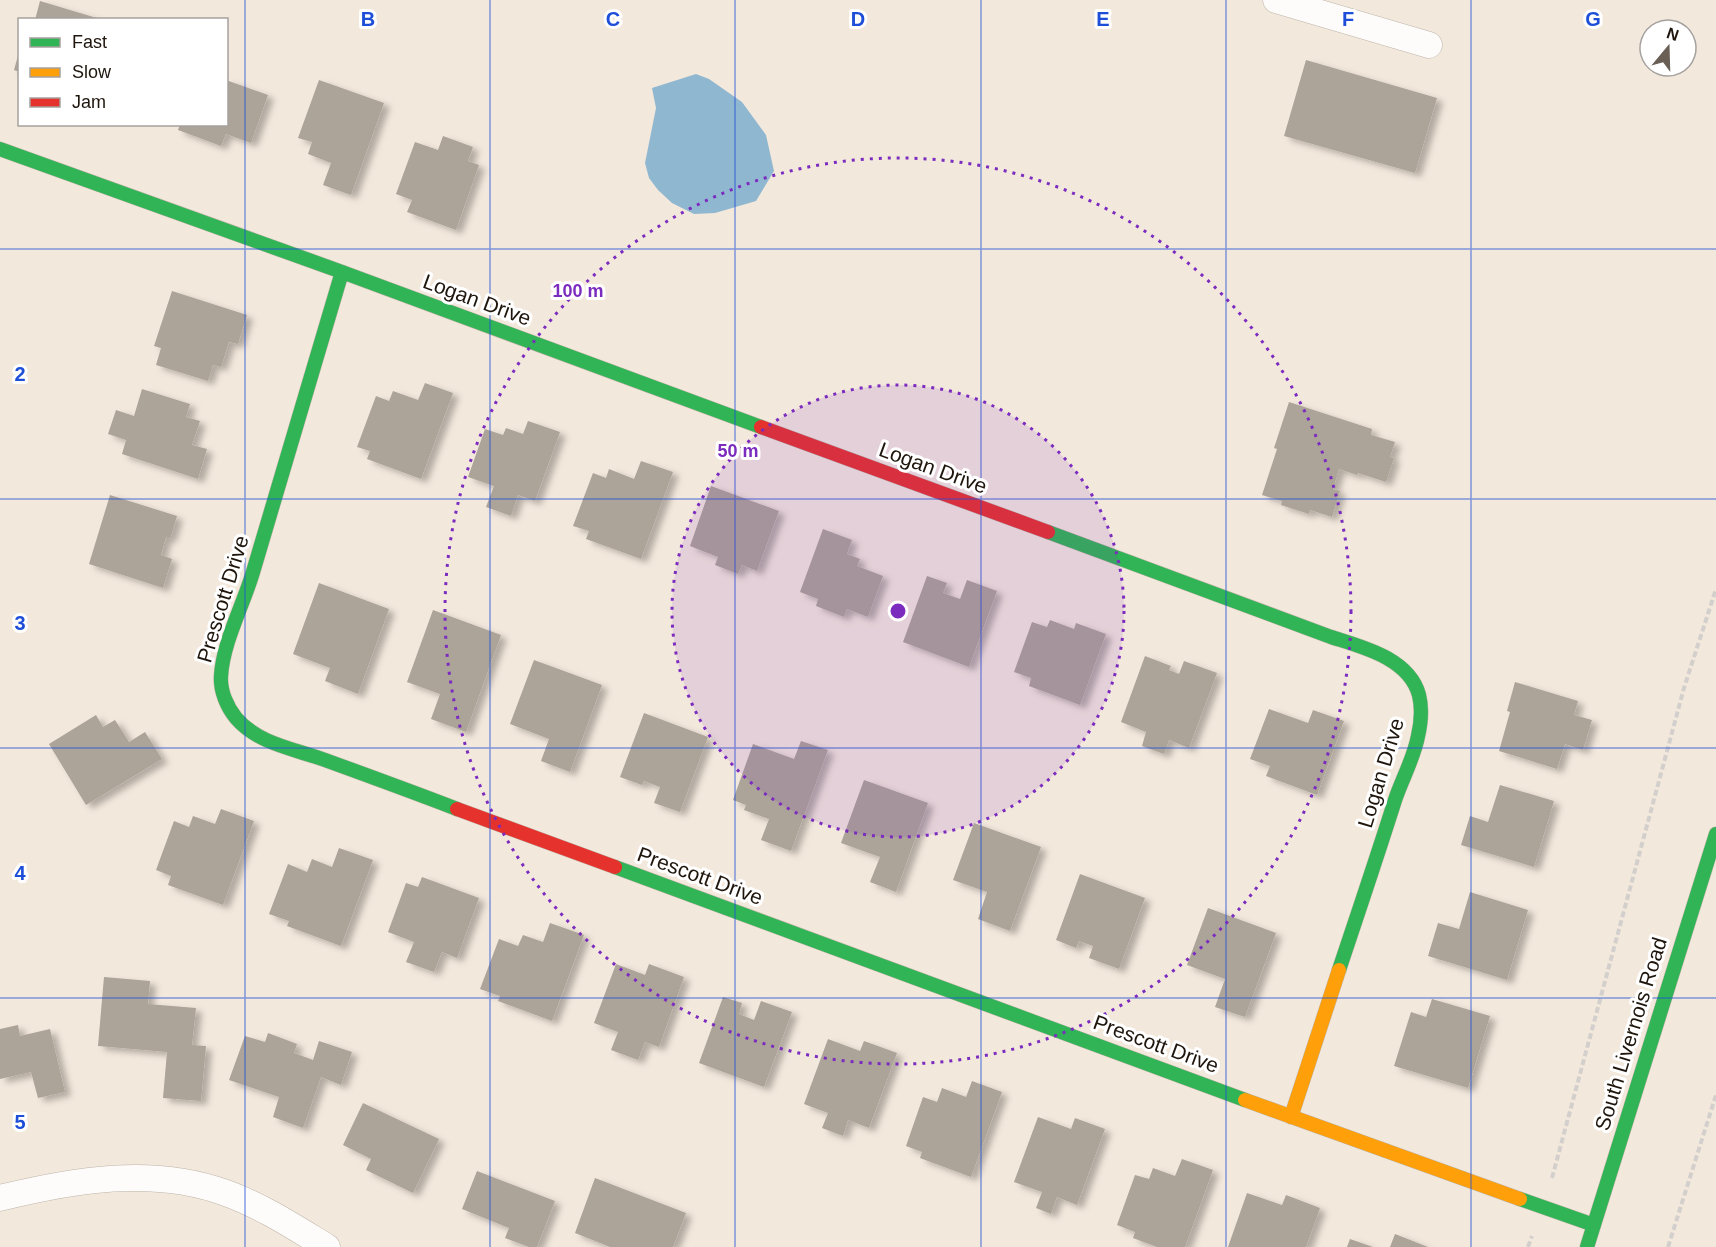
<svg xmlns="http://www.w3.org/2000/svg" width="1716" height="1247" font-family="Helvetica,sans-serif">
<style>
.water{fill:#90b7d0}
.building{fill:#aca399;filter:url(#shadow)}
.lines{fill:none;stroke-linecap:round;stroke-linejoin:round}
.street-casing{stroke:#bdb4a9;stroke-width:27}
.fast-casing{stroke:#bdb4a9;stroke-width:15}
.slow-casing{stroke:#bdb4a9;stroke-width:15}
.jam-casing{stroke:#bdb4a9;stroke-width:15}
.path{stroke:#d3cfcc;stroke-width:4;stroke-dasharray:6 3;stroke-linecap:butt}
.street{stroke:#fdfcfa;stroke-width:26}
.fast{stroke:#30b455;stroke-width:14}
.slow{stroke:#ff9f0a;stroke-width:14}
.jam{stroke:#e5322d;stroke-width:14}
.grid{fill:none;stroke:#1d4ed8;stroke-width:1.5;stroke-opacity:0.55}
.ring{fill:none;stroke:#7b2cbf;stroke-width:3;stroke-dasharray:3 6}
.labels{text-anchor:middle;stroke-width:6;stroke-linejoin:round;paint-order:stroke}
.street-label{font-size:21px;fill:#1e150c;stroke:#fff}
.grid-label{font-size:20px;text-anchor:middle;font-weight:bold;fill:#1d4ed8;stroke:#fff;stroke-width:6;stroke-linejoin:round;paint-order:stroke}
.centre{fill:#7b2cbf;stroke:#fff;stroke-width:3}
.ring-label{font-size:18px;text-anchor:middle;font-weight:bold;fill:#7b2cbf;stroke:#fff;stroke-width:6;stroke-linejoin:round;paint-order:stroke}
</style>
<defs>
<filter id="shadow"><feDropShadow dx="6" dy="4" stdDeviation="3" flood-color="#0004"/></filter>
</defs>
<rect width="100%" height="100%" fill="#f3e8dc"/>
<path class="water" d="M696,74L709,79L742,102L766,135L774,171L756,201L715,213L694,214L672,203L658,190L649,178L645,163L656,108L652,88Z"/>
<path class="building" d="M40,1L100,19V20H35Z
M19,52H20V72L14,70Z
M1306,60L1437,98L1415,173L1284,136Z
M226,80L268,95L251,143L226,134L221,146L178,130L180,124H226Z
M319,80L384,103L351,195L323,185L331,163L308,154L312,142L298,138Z
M443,136L473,147L468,161L479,165L456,230L407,212L412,200L396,194L415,142L438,150Z
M172,291L247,315L238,344L229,342L221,367L213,365L208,381L156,365L161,348L154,346Z
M425,383L453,393L421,479L367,459L370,451L357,447L376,396L389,401L393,391L418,400Z
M142,389L190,404L186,417L200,421L192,445L207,449L198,479L122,454L126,440L108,434L116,410L134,416Z
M1289,402L1372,429L1371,435L1395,442L1390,457L1394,458L1386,482L1358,473L1357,475L1339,469L1333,489L1340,491L1332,517L1310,510L1309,514L1281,505L1282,501L1262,495L1277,449L1274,448Z
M528,421L560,432L535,501L518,495L511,516L486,507L494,486L468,477L485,429L503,435L506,428L523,434Z
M641,461L673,472L641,559L586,539L589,531L573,526L593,473L606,478L609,469L634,479Z
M711,486L779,511L757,571L742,565L738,574L715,565L718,557L690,546Z
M110,495L177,516L170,539L166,537L161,555L172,559L163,588L89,564Z
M823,529L852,540L847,554L860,559L857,566L883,576L868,617L847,609L844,617L816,606L818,599L800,592Z
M927,576L947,583L943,593L960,599L967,580L997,591L969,667L903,642Z
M319,583L389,609L358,694L325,681L330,668L293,654Z
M433,610L501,635L466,732L431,719L440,694L407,682Z
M1050,620L1074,629L1076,623L1106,634L1080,705L1029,686L1031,678L1014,672L1032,622L1047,627Z
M1145,656L1171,666L1169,670L1179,674L1184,661L1217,673L1189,748L1169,740L1164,754L1142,746L1146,732L1121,722Z
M534,660L602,685L570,772L541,761L549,739L510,724Z
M1515,682L1578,701L1574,715L1592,720L1583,750L1565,744L1557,769L1499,751L1510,712L1507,711Z
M1269,709L1308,723L1313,710L1344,721L1317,795L1266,776L1270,766L1250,759Z
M644,713L708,737L680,812L654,803L660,787L644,781L642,785L620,777Z
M96,715L103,727L115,720L129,742L145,732L162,759L86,805L49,744Z
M801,741L828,750L791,851L761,840L769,819L744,810L746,805L733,800L753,744L794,759Z
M864,780L928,803L896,892L870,882L880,857L841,843Z
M1500,785L1554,801L1534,867L1461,845L1470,816L1488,822Z
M221,809L254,821L223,905L168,885L171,876L156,870L174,821L189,827L193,816L215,824Z
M974,823L1041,847L1010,931L978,919L987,892L953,880Z
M339,848L373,860L341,946L287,926L289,921L269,914L288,864L307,872L312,859L332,867Z
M1080,874L1145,898L1119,969L1089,958L1093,946L1079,941L1076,948L1056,940Z
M422,877L479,898L457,958L442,952L434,972L406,962L414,942L388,932L406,883L418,887Z
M1470,892L1528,910L1507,980L1428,956L1438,923L1459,929Z
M1208,908L1276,933L1245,1017L1215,1007L1225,979L1187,965Z
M550,923L584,935L552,1021L498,1001L500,996L480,989L499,939L518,946L523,935L543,942Z
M616,964L645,975L649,964L684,977L659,1047L645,1042L638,1060L611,1050L618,1032L594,1023Z
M104,977L150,981L148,1004L196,1008L192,1045L206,1046L201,1101L163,1098L167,1052L98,1046Z
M723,997L742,1003L739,1014L754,1020L761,1001L792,1012L764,1087L699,1063Z
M1432,999L1490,1016L1468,1088L1394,1066L1411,1012L1426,1017Z
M18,1025L20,1036L50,1029L65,1092L38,1098L31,1072L0,1079V1029Z
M268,1033L297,1044L294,1053L313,1060L319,1041L352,1052L341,1085L321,1077L303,1128L273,1117L279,1097L229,1080L245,1036L265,1042Z
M828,1039L860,1051L864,1041L897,1053L869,1128L848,1120L843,1136L822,1128L828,1113L804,1104Z
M972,1081L1002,1092L971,1177L920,1158L922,1152L906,1146L923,1097L937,1102L942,1088L966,1097Z
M363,1103L439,1139L413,1193L366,1170L371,1159L343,1145Z
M1038,1117L1071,1129L1075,1118L1105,1129L1077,1205L1057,1197L1051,1214L1036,1208L1042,1192L1014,1182Z
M1182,1159L1213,1170L1185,1247H1157L1133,1238L1135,1232L1117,1225L1135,1175L1149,1179L1153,1168L1175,1176Z
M477,1171L555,1201L537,1247H529L505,1238L509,1228L462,1209Z
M595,1178L686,1213L673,1247H610L575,1233Z
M1247,1193L1282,1205L1286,1195L1320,1208L1306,1247H1228Z
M1395,1234L1428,1247H1390Z
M1350,1239L1373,1247H1347Z"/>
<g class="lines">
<defs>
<path id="street" d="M1276,0L1429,45
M0,1198C73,1180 153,1166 226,1193C262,1206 294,1227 327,1247"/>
<path id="fast" d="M0,149L342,272L761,427
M342,272C312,372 282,472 253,572C243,606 223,642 221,676C220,691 227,707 236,718C258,744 295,749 325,760C369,776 413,792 457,809
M1048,532L1331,637C1362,647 1409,658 1419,695C1422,707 1421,723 1418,736C1414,758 1402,779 1395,800C1377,857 1358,913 1339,970
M615,867L1245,1100
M1520,1199L1594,1225
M1587,1247L1716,834"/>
<path id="slow" d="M1245,1100L1520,1199
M1291,1117L1339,970"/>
<path id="jam" d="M761,427L1048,532
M457,809L615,867"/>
</defs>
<use href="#street" class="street-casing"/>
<use href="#fast" class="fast-casing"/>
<use href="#slow" class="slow-casing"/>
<use href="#jam" class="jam-casing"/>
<path class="path" d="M1552,1178L1684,688L1716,589
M1528,1247L1532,1236
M1668,1247L1716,1095"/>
<use href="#street" class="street"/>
<use href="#fast" class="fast"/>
<use href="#slow" class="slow"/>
<use href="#jam" class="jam"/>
</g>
<path class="grid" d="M245,0V1247M490,0V1247M735,0V1247M981,0V1247M1226,0V1247M1471,0V1247M0,249H1716M0,499H1716M0,748H1716M0,998H1716"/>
<circle cx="898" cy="611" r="226" fill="#7b2cbf" fill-opacity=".12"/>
<g class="ring">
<circle cx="898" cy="611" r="226"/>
<circle cx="898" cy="611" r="453"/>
</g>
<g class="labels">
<g class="street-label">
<text transform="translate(477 300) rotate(20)" y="7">Logan Drive</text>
<text transform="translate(933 468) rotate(20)" y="7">Logan Drive</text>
<text transform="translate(223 599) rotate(-73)" y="7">Prescott Drive</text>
<text transform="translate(1381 773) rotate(-73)" y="7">Logan Drive</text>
<text transform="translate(700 876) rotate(20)" y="7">Prescott Drive</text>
<text transform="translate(1631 1034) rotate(-73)" y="7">South Livernois Road</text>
<text transform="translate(1156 1044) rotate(20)" y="7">Prescott Drive</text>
</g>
</g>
<g class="grid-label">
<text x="368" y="26">B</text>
<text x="613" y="26">C</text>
<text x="858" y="26">D</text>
<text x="1103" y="26">E</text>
<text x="1348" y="26">F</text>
<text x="1593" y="26">G</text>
<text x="20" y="381">2</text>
<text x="20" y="630">3</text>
<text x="20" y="880">4</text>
<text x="20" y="1129">5</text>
</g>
<circle cx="898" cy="611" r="9" class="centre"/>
<g class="ring-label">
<text x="578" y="297">100 m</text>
<text x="738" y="457">50 m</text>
</g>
<rect x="18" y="18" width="210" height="108" fill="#ffffff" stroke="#a5a19e" stroke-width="1.5"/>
<rect x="30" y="38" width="30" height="9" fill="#30b455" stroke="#a5a19e" stroke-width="1.5"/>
<text x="72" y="48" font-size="18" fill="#1e150c">Fast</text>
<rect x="30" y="68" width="30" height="9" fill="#ff9f0a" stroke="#a5a19e" stroke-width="1.5"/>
<text x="72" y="78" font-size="18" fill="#1e150c">Slow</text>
<rect x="30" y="98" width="30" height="9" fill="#e5322d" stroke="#a5a19e" stroke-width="1.5"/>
<text x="72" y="108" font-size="18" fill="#1e150c">Jam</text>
<g transform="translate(1668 48) rotate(19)"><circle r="28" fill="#ffffff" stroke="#a5a19e" stroke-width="1.5"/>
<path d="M0-4.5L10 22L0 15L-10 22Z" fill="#695f55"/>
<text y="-9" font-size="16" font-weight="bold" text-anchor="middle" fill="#1e150c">N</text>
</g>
</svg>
